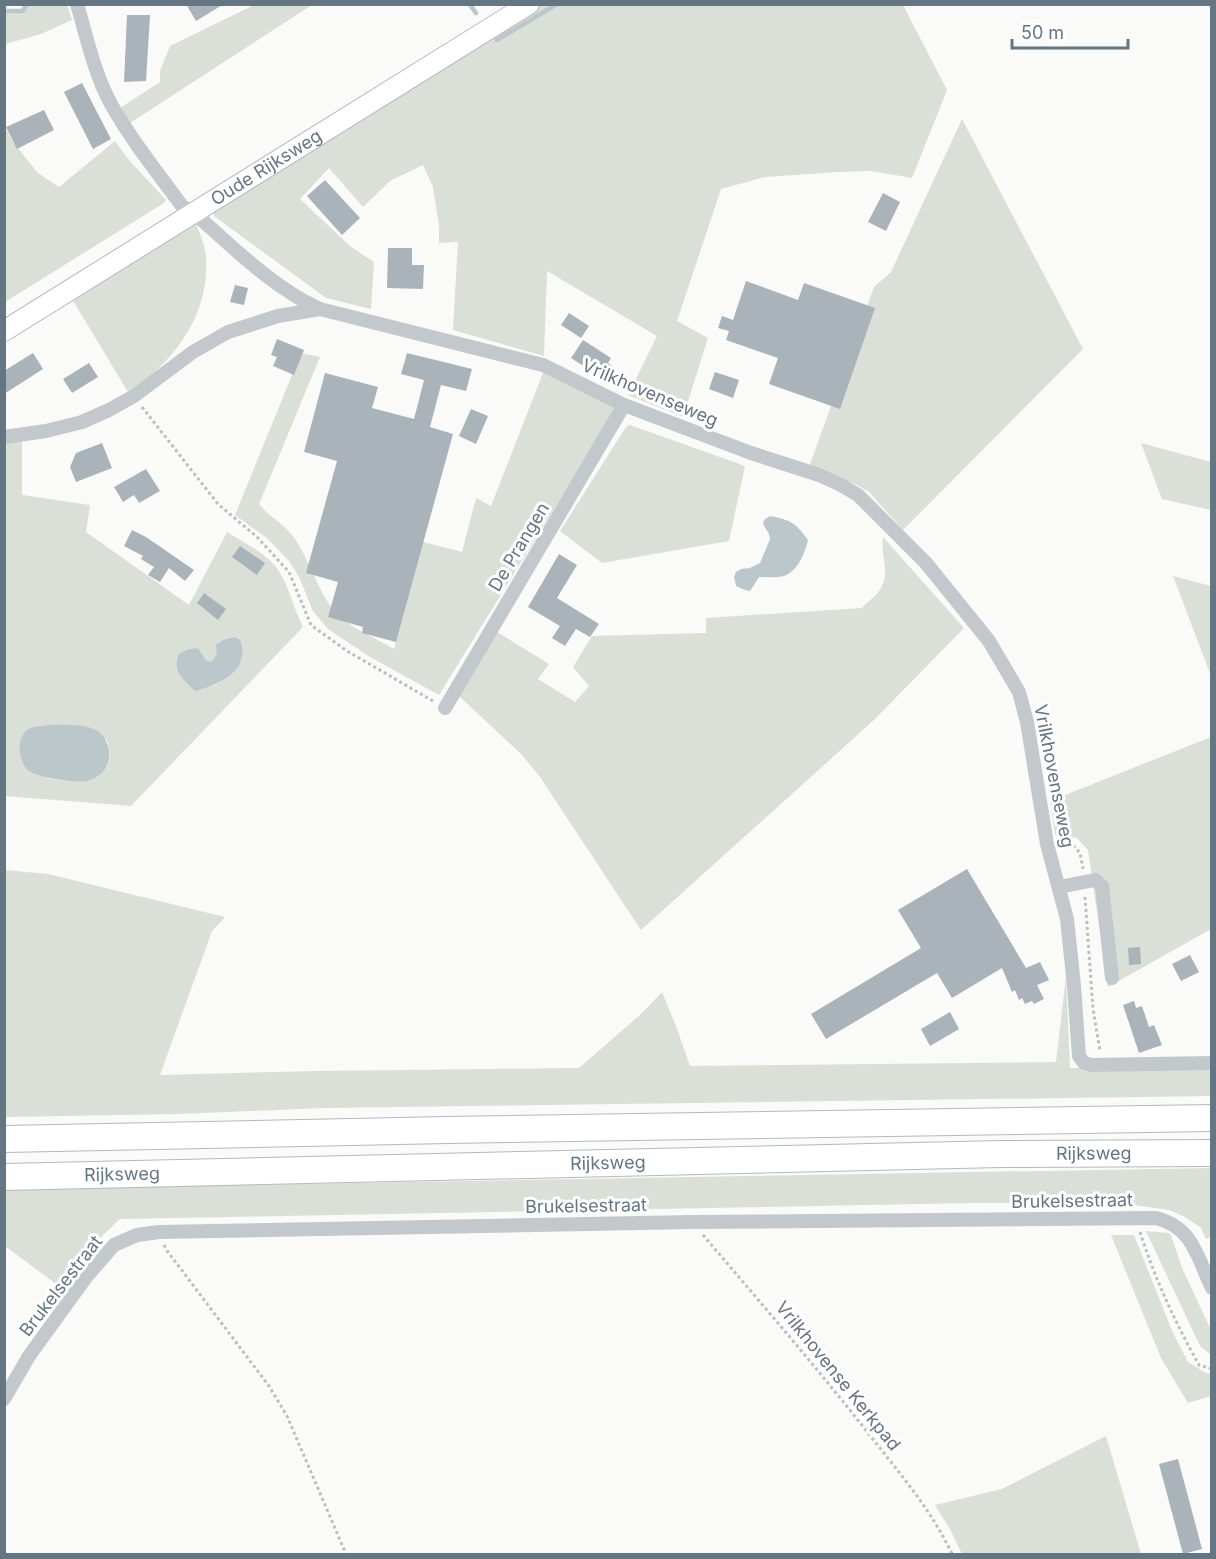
<svg xmlns="http://www.w3.org/2000/svg" width="1216" height="1559" font-family="Inter,sans-serif">
<style>
.green{fill:#dadfd7;fill-rule:evenodd}
.water{fill:#bbc7cb}
.lines{fill:none;stroke-linecap:round;stroke-linejoin:round}
.stream{stroke:#bbc7cb;stroke-width:4.5}
.building{fill:#aab3b9}
.secondary-casing{stroke:#b3babf;stroke-width:22}
.highway-casing{stroke:#b4b9bd;stroke-width:28}
.path{stroke:#bbbfc2;stroke-width:3;stroke-dasharray:3 3;stroke-linecap:butt}
.street{stroke:#c3c8cc;stroke-width:14}
.secondary{stroke:#fff;stroke-width:20}
.highway{stroke:#fff;stroke-width:26}
.labels{text-anchor:middle;stroke-width:6;stroke-linejoin:round;paint-order:stroke}
.street-label{font-size:18px;fill:#657683;stroke:#fff}
</style>
<rect width="100%" height="100%" fill="#fafaf8"/>
<path class="green" d="M22,5H67L72,20L41,34L5,44V13H21Z
M254,5H312L130,123L120,108L160,82V71L170,46Z
M539,5H903L947,90L912,178L871,171L838,172L765,177L721,189L677,321L708,338L683,417L628,395L657,336L547,271L544,356L453,330L458,242L439,243V226L433,187L423,165L390,181L363,207L329,168L300,199L350,246L374,262L371,309L326,298L214,216V209Z
M962,119L1083,349L903,530L869,492L855,484L809,467L874,287L891,272Z
M4,125L13,142L38,173L59,187L115,141L128,159L166,200L164,203L5,302Z
M195,221C199,232 205,244 206,257C210,314 175,362 128,392L72,299Z
M301,353L320,357L259,504C269,517 286,525 295,539C310,561 317,589 332,608C347,627 374,637 394,649L423,542L462,552L476,498L491,506L543,373L617,407L439,695L370,657L328,629L313,611L299,577L289,561L268,539L235,515Z
M630,425L745,466L729,541L602,563L560,531L626,427Z
M22,440V495L90,505L86,532L189,605L227,532C243,542 264,552 276,567C289,584 293,608 303,627L131,806L5,796L4,443ZM198,648L206,660L210,662L215,659L217,655L240,663L228,677L213,686L179,654L188,649ZM61,725L84,726L107,740C110,749 112,764 104,771C80,791 0,781 25,732L41,726Z
M1141,443L1211,462V510L1162,499Z
M883,537L964,628L875,719L641,930L540,777L521,754L458,695L497,632L549,664L538,679L575,702L589,686L573,667L592,636L706,633V618L862,608C868,601 879,594 882,586C890,571 880,553 883,537Z
M1173,576L1211,586V676Z
M1211,737V929L1108,987L1088,850L1077,838L1055,834L1050,801Z
M4,870L48,874L225,917L212,931L160,1075L316,1071L579,1068L641,1014L662,992L676,1026L690,1066L1056,1062L1066,976L1070,1068H1211V1096L324,1108L178,1114L5,1117Z
M1211,1168V1237L1206,1239L1201,1228L1185,1217L1169,1210L1120,1203H973L120,1219L85,1252L60,1287L5,1246V1189Z
M1146,1231L1169,1233L1171,1235L1182,1268L1211,1330V1355L1200,1346Z
M1111,1235H1134L1173,1333L1188,1362L1206,1373H1211V1396L1188,1403L1161,1358Z
M1106,1436L1141,1554H962L951,1531L935,1505L1002,1489Z"/>
<path class="water" d="M770,516C791,520 796,523 808,540C805,553 798,571 784,576C777,578 766,577 759,577L750,591L745,590L736,586L734,577L736,572L741,569L750,568L760,563L770,539L769,534L763,524L764,520Z
M235,637L240,640C251,671 220,684 195,691C184,680 171,671 179,654L188,649L198,648L206,660L210,662C218,657 217,653 216,645L223,640Z
M49,725C69,725 102,721 108,746C110,753 110,761 106,768C102,774 95,779 87,781C75,783 39,778 29,771C19,763 15,740 27,730C33,726 42,726 49,725Z"/>
<g class="lines">
<path class="stream" d="M470,5L476,13
M4,11H23L27,4
M497,40L557,4"/>
</g>
<path class="building" d="M186,4H224L196,21Z
M127,15H150L146,81L124,82Z
M82,83L111,139L93,149L64,92Z
M44,110L54,130L17,149L6,127Z
M325,180L360,218L342,235L307,196Z
M883,193L900,202L886,231L868,222Z
M388,248H412V265H424L423,289L387,288Z
M746,281L798,300L804,283L875,308L840,409L769,384L778,358L726,340L729,331L718,328L722,316L733,320Z
M235,285L248,288L244,305L230,302Z
M569,313L589,326L581,338L561,325Z
M277,339L304,350L294,375L273,366L277,357L271,355Z
M583,340L611,358L608,363L617,369L608,382L571,358Z
M33,353L43,369L4,394V371Z
M407,353L472,369L466,391L441,385L430,427L453,434L396,642L362,633L363,627L328,617L338,582L306,573L337,461L304,452L325,373L378,387L372,408L414,419L424,380L401,374Z
M89,363L98,377L72,393L63,379Z
M715,372L739,380L733,398L709,389Z
M471,409L488,416L476,444L459,436Z
M102,443L112,468L76,482L70,467L76,453Z
M146,469L160,491L139,503L134,495L123,502L114,487Z
M132,530L146,537L194,570L185,581L169,568L160,582L148,575L154,567L141,559L143,556L124,546Z
M240,546L265,563L257,575L232,557Z
M559,554L577,565L557,598L599,624L590,637L576,629L565,646L552,638L560,626L528,607Z
M204,593L226,609L218,620L197,603Z
M967,869L1026,968L1040,962L1049,980L1037,985L1044,999L1034,1004L1032,1001L1025,1004L1022,998L1019,1000L1015,990L1012,992L1002,968L952,998L937,973L826,1039L811,1014L921,948L898,910Z
M1140,947L1141,964L1129,965L1128,948Z
M1190,955L1199,972L1181,981L1172,964Z
M1134,1001L1136,1008L1142,1006L1149,1027L1154,1025L1162,1045L1139,1053L1123,1005Z
M950,1012L959,1029L930,1046L921,1029Z
M1178,1459L1202,1549L1183,1554L1159,1464Z"/>
<g class="lines">
<defs>
<g id="secondary">
<path id="s1" d="M4,331L529,4"/>
</g>
<g id="highway">
<path d="M4,1139L448,1130L1212,1118"/>
<path id="s2" d="M4,1177L1001,1154L1212,1153"/>
</g>
</defs>
<use href="#secondary" class="secondary-casing"/>
<use href="#highway" class="highway-casing"/>
<path class="path" d="M142,407L218,504L257,537L289,572L311,625L347,651L433,701
M1061,844L1074,846L1080,853L1083,869
M1085,897L1093,1009L1100,1051
M1140,1232C1155,1279 1175,1322 1199,1365L1212,1369
M703,1235C760,1302 818,1369 872,1438C901,1475 932,1511 952,1554
M164,1245L168,1252L269,1386L287,1416L346,1554"/>
<path class="street" d="M77,4C87,38 94,73 111,104C131,140 158,173 182,206L194,213C234,248 272,287 320,309
M4,437L46,431L82,422L109,410L134,396L193,352L228,332L278,316L320,309L543,365L624,405L751,453L819,475L841,485L858,495L926,563L989,641L1019,692L1027,722L1047,844L1067,919L1074,986L1079,1056L1084,1063L1092,1065L1212,1063
M445,708L624,405
M1059,887L1095,880L1102,886L1112,978
M4,1399L29,1356L87,1276L114,1245L137,1235L159,1232L692,1222L1156,1218C1193,1227 1197,1257 1212,1288"/>
<use href="#secondary" class="secondary"/>
<use href="#highway" class="highway"/>
</g>
<g class="labels">
<g class="street-label">
<text dy="6" stroke="none"><textPath href="#s1" startOffset="309">Oude Rijksweg</textPath></text>
<text transform="translate(650 393) rotate(23)" y="6">Vrilkhovenseweg</text>
<text transform="translate(519 547) rotate(-59)" y="6">De Prangen</text>
<text transform="translate(1054 776) rotate(79)" y="6">Vrilkhovenseweg</text>
<text dy="6" stroke="none"><textPath href="#s2" startOffset="1090">Rijksweg</textPath></text>
<text dy="6" stroke="none"><textPath href="#s2" startOffset="604">Rijksweg</textPath></text>
<text dy="6" stroke="none"><textPath href="#s2" startOffset="118">Rijksweg</textPath></text>
<text transform="translate(1072 1201) rotate(-1)" y="6">Brukelsestraat</text>
<text transform="translate(586 1206) rotate(-1)" y="6">Brukelsestraat</text>
<text transform="translate(61 1286) rotate(-52)" y="6">Brukelsestraat</text>
<text transform="translate(838 1376) rotate(51)" y="6">Vrilkhovense Kerkpad</text>
</g>
</g>
<rect width="1216" height="1559" fill="none" stroke="#657683" stroke-width="12"/>
<path d="M1012 39v9h116v-9" fill="none" stroke="#657683" stroke-width="3"/>
<text x="1021" y="39" font-size="18" fill="#657683" stroke="#ffffff" stroke-width="4.5" paint-order="stroke">50 m</text>
</svg>
